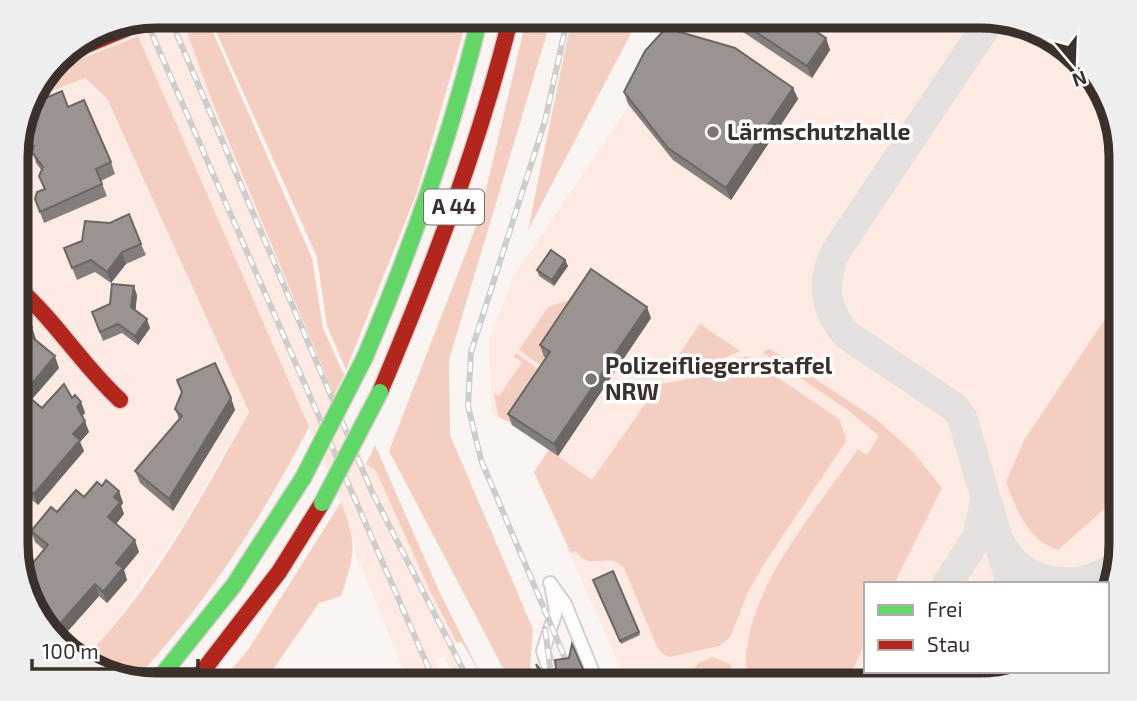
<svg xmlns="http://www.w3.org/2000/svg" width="1137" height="701" font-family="'Exo 2',sans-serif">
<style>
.built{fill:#fdeae3}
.green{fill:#f4cfc1}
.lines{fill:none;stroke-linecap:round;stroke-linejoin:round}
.taxiway{stroke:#e4e0df;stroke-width:30}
.street-casing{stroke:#d7cfcc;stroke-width:16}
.fast-casing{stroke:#d7cfcc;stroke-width:19}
.jam-casing{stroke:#d7cfcc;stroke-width:19}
.street{stroke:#fefdfd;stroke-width:12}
.fast{stroke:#63d668;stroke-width:16}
.jam{stroke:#b3261e;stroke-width:16}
.rail-casing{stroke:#cfcccc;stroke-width:6}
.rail{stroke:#fff;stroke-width:3.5;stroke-dasharray:10;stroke-linecap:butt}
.fast-bridge-casing{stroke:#d7cfcc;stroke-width:19;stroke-linecap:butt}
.jam-bridge-casing{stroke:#d7cfcc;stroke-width:19;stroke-linecap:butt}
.fast-bridge{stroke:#63d668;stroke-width:16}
.jam-bridge{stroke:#b3261e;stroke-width:16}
.wall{fill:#847e7c}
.shaded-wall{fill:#6c6765}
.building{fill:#9a9390;stroke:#6c6765;stroke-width:2}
.poi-dot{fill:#7e7571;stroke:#fff;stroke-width:2.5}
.labels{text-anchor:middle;stroke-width:7;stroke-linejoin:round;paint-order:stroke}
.shield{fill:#fff;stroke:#766e6b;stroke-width:2}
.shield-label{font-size:21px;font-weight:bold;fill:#3b302c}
.poi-label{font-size:23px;font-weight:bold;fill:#3b302c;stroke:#fff;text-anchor:start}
.rim{fill:none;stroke:#3b302c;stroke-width:9}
</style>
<rect width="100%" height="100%" fill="#faf4f2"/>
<path class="built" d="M157,16H181L212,101L334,395L365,464L376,471L430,591L457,643L453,646L474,685H459L444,656L436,660L449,685H414L409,672L405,673L355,552L353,535L341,502L131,21Z
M690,16H980L1058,39L1102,86L1121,147V553L1107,594V584H866V671H1034L989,685H628L534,472L548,450L492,413L489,340L513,277Z
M84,79L106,100L248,412L183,524L107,634L78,661L39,622L17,562V139L28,103Z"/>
<path class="green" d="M181,16H206L312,258L323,328L344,375L334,395L212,101Z
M209,16H468L417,192L346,370L327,326L317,257Z
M527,16H552L449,360L450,435L533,629L530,667L538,685H512L389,451L479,219Z
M572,16H640L528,230Z
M138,36L309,427C259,523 209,599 136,679L80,662C150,595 202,496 249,412L107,99L85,78L28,101L48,72Z
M587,275L544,357L552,362L544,368L519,350L548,307L569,300Z
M1121,295V494L1058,550C1028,540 1017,511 1006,482L1023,442Z
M700,324L740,351C716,362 695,376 668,370Z
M770,349L876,419L913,452L942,488L894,584H866V640L846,685H748C732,603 814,514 858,449L867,455L879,436L849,411L762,352Z
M516,353L546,375L513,424L498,416L494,393L499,396L522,362L514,357Z
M746,356L839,419L846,437L845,443L768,558L748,592L730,638L719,646L670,657L664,655L657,647L624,568C608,550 589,573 576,551L571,553L534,472L549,450L592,480L659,384L700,377Z
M375,445L438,589L483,679L461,641L457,643L430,591L376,471L366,464Z
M341,502C358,546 355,552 341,596L319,603L262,685H219L248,650Z
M712,657L730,664L736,685H699L694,669L698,663Z"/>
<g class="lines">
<path class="taxiway" d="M991,19L836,251C821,281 824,310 847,335L954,407L962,417L1011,584
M1001,544C1024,588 1080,593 1117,565
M947,584L978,536L985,500
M1032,671V672
M886,685L891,671"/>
<defs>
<path id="street" d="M550,583L565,604L598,685
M550,672L543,651L556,611L552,590"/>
<path id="fast" d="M365,357C412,246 452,133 480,16
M154,685L234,585L303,478"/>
<path id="jam" d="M60,56L103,38
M17,287C56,321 82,365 120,400
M380,392C432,269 479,146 511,16
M192,685L279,572L322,503"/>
</defs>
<use href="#street" class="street-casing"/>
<use href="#fast" class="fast-casing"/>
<use href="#jam" class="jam-casing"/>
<use href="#street" class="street"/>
<use href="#fast" class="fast"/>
<use href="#jam" class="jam"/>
<defs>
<path id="rail" d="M169,16L372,492L471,685
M568,16L545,121L471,352L468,406L481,460L573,677
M145,18L436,685
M545,629L550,667L557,685"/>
</defs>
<use href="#rail" class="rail-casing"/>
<use href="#rail" class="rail"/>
<defs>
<path id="fast-bridge" d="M303,478L365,357
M322,503L380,392"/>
<path id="jam-bridge" d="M103,38L157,16"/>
</defs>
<use href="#fast-bridge" class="fast-bridge-casing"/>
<use href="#jam-bridge" class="jam-bridge-casing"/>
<use href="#fast-bridge" class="fast-bridge"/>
<use href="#jam-bridge" class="jam-bridge"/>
</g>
<path class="wall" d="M719,16H792L826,38L830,50L812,78Z
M830,16H853L846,26Z
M793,88L798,99L731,200L673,160L628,104L624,92Z
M27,106L68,107L111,162L115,174L101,181L107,196L44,223L35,199L44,189L39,176L42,171L36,163L34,156L29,154L24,142L17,145V139Z
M141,244L146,255L126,264L111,283L95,272L77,280L64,248Z
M565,260L568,266L554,286L539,276L537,270Z
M137,295L135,310L150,328L138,345L122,333L103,341L92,312Z
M17,314L36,339L35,340L59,368L32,399L42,408L72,398L81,402L85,413L82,416L89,432L80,442L84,451L38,505L17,487Z
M651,318L558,456L512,425L508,414L546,358L544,357L540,345Z
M177,380L231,398L235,410L173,511L140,483L135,471L179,419L175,409L182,393Z
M102,486L119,491L123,503L121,506L124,514L116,524L139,552L124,570L127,580L107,603L99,596L59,641L39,622L44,550L35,542L31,531L57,512Z
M613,571L640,635L621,644L593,580Z"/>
<path class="shaded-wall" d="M842,16H853L846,26Z
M826,38L830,50L812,78L807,66Z
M793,88L798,99L731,200L726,188Z
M122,252L126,264L111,283L107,272Z
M565,260L568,266L554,286L552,280Z
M134,286L137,295L135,316L131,307Z
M647,307L651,318L558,456L554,444Z
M147,319L150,328L138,345L135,336Z
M32,327L36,339L32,344L27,333Z
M55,356L59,368L28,404L24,393Z
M231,398L235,410L173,511L169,499Z
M81,402L85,413L81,418L77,407Z
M85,421L89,432L80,442L84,451L38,505L34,494L73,434Z
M119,491L123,503L121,506L124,514L112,529L108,517L114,497Z
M135,540L139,552L124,570L127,580L107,603L103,592L116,563Z
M95,584L99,596L59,641L51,634Z"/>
<path class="building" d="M732,16H792L826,38L807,66Z
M666,28L735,48L793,88L726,188L668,148L624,92L645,51Z
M62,91L68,107L84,100L111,162L96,169L102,184L40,212L35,199L37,192L45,189L39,176L43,167L32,152L34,146L25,143L19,130L27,106Z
M129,214L141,244L122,252L107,272L91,260L72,268L64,248L82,241L85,221L110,223Z
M551,250L565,260L552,280L537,270Z
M591,269L647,307L554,444L508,414L550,352L540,345Z
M112,284L134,286L131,307L147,319L135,336L118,324L100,332L92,312L110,304Z
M17,314L32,327L27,333L55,356L24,393L42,408L64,384L72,398L75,395L81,402L77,407L85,421L73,434L80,440L34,494L17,479Z
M215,363L231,398L169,499L135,471L182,416L175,409L182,392L177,380Z
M106,480L119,491L114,497L120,502L108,517L135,540L116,563L123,568L103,592L95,584L51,634L39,622L22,576L48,545L31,531L51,507L57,512L76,490L84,497L97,482L102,486Z
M613,571L639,632L620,641L593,580Z
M572,644L590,685H545L536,664L543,673L551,674L556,668L555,660L569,658Z"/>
<g class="poi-dot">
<circle cx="713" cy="132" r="7"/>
<circle cx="591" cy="379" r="7"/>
</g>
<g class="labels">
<rect class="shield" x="424" y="189.5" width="60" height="35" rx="5"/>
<g class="shield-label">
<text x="454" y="214">A 44</text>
</g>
<g class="poi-label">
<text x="727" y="140">Lärmschutzhalle</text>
<text x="605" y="374">Polizeifliegerrstaffel<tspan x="605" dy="26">NRW</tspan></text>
</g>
</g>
<path d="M0 0H1137V701H0ZM157 28H980A129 129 0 0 1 1109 157V544A129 129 0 0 1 980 673H157A129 129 0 0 1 28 544V157A129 129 0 0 1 157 28Z" fill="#efeeee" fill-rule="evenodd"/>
<path class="rim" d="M157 28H980A129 129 0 0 1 1109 157V544A129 129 0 0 1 980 673H157A129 129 0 0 1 28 544V157A129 129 0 0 1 157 28Z"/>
<rect x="864" y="582" width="245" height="91" fill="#ffffff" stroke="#b1acab" stroke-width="2"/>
<rect x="878" y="605" width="35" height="10" fill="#63d668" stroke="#b1acab" stroke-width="2"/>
<text x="927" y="617" font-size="21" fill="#3b302c">Frei</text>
<rect x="878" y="640" width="35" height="10" fill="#b3261e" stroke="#b1acab" stroke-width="2"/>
<text x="927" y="652" font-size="21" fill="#3b302c">Stau</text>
<g transform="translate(1074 63) rotate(161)" stroke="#ffffff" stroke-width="5" paint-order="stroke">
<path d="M0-5L12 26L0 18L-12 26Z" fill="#3b302c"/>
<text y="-10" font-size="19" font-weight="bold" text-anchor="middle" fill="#3b302c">N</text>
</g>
<path d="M32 659v10h166v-10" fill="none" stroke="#3b302c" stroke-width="3.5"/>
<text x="42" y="659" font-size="21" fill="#3b302c" stroke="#ffffff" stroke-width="5" paint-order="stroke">100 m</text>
</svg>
